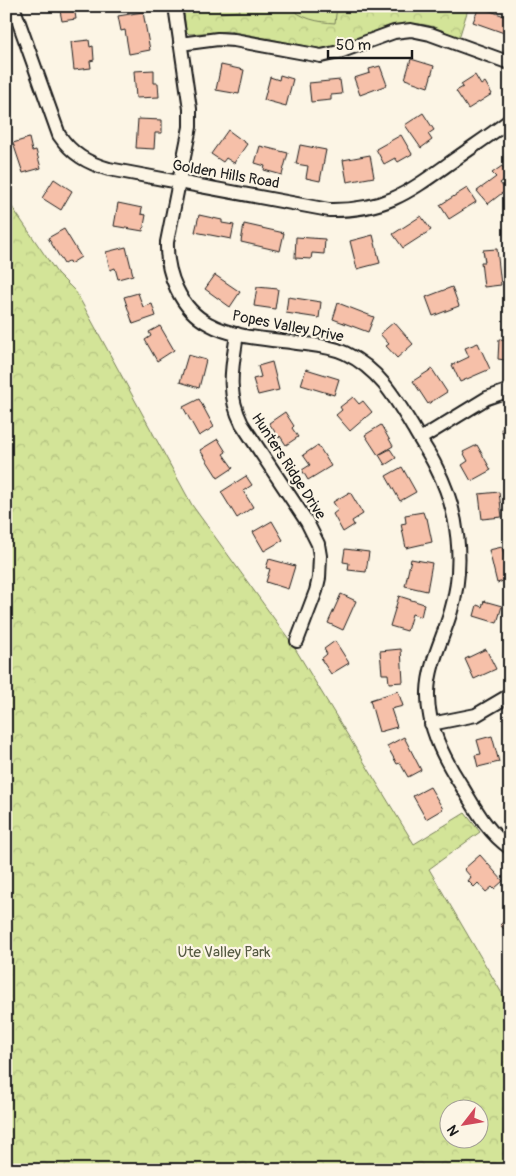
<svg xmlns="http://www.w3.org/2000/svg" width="516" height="1176" font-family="Pangolin,sans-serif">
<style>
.park{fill:url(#park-crowns);stroke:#78805a;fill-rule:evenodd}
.pitch{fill:#d3e498;stroke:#78805a}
.building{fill:#f6c0a9;stroke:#1c1c1c}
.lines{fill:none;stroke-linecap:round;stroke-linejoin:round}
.street-casing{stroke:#1c1c1c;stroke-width:16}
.street{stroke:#fcf5e5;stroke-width:12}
.labels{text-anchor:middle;stroke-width:4.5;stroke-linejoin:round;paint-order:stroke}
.street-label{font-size:15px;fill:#1c1c1c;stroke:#fcf5e5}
.park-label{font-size:15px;fill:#535841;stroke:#fcf5e5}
</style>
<defs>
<pattern id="park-crowns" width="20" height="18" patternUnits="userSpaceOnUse" patternTransform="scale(1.25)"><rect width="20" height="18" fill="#d3e498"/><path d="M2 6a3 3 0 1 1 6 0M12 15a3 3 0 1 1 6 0" fill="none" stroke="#b5c382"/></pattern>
</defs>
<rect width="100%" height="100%" fill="#fcf5e5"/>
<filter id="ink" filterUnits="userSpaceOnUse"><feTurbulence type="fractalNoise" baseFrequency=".02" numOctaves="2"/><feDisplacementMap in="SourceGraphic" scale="10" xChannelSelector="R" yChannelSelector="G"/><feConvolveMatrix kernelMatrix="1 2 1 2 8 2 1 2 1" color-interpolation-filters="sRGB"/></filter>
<g filter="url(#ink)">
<path class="park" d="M183,6H469L459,38C446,32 433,25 419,24C387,20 354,44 322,49L229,31L189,34L186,31Z
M6,198L57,273L76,292L192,505L291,642L414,844L465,813L480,832L429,869L510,1007V1170H6ZM448,1108H478V1138H448Z"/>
<path class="pitch" d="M219,6H239L240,11L220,13Z
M289,6H337L335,23C318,22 301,19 289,6Z"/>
<path class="building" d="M59,6H74L76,19L62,21Z
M479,7L510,18V28L507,34L473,22Z
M143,12L150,50L129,54L125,30L121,31L118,16Z
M89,40L90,47L93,46L94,60L90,61L91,68L74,70L71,42Z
M411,59L434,66L428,87L405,79Z
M221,65L244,70L239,94L216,90Z
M380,66L387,85L360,95L354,78L370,73L369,69Z
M154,70V83H158L159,97L136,98L134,71Z
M280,75L293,79L286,106L264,100L270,77L279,80Z
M475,75L481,85L485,82L492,94L468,109L456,91L463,87L461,84Z
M340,80L342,94L331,95V100L311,102L309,83Z
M423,113L434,130L428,134L432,140L421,148L405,125Z
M138,119L162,120V133H155L154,149L136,148Z
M228,130L247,144L234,163L226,158L223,162L211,154Z
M401,135L412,154L398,162L395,158L384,164L376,149Z
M29,138L32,151L36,150L41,168L23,173L13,143Z
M300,145L326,150L320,181L306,178L308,166L296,164Z
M260,146L288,153L282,175L264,170L265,166L255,163Z
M370,155L374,177L347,182L343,160Z
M502,166L509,176L500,183L506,190L488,204L477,191L496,177L492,173Z
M54,179L72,191L61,210L42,198Z
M467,188L476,202L449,219L440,205Z
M118,203L142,208L141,214L146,215L143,231L114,226Z
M199,215L222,220V223L234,225L231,239L195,232Z
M421,216L431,230L403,248L393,234Z
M244,224L284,233L280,251L241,242Z
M64,229L81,257L70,264L69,261L64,264L48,238Z
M373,235L380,263L357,269L350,241Z
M296,237L325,239L324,254L312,253L311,259L295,258Z
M126,247L133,275L118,279L115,268L110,270L106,252Z
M497,249L501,285L484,287L481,262H485L483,250Z
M215,275L240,292L230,307L205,289Z
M257,287L278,289L275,309L254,306Z
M452,287L459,306L433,316L426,297Z
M138,293L143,307L152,304L156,316L133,324L124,297Z
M288,297L321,302L319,318L286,313Z
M338,303L374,317L368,332L333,319Z
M394,322L413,344L397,358L386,346L389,344L380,334Z
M160,326L174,350L157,361L145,340L151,336L149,332Z
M499,339L510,340V364H505V360L498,359Z
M478,343L490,369L460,382L452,365L469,357L465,348Z
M188,355L206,360L199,388L180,382Z
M272,362L279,390L258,395L253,379L261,377L258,366Z
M306,369L339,379L334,395L301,385Z
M432,369L447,392L428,404L413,381Z
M353,397L359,404L363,401L372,412L350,431L336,415L342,410L340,407Z
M199,399L214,427L199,436L183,407Z
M285,412L294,426L292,428L298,437L286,445L280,436L279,438L269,423Z
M381,425L393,446L378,455L365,435Z
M510,425V442L507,443L501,429Z
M218,439L226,452L223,454L233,468L218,478L200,450Z
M318,445L331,466L308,480L302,470L310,465L303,455Z
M477,445L491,470L471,481L462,465L468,461L463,452Z
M390,449L396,458L385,465L379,455Z
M402,467L416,492L400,501L386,476Z
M246,476L252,485L243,491L253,507L237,518L221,492Z
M350,492L363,514L352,521L354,525L343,532L333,514L338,510L333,502Z
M499,492L502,517L482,519L479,494Z
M423,512L425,518H427L432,542L406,548L401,524L406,523L405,515Z
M272,521L283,540L264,551L253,532Z
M502,547L506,561L510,560V579L497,583L489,550Z
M345,549L369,552L366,572L348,570L349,563L343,562Z
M269,559L295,566L288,589L266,582L270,569L266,568Z
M411,559L432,563L427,591L405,586Z
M341,594L356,601L343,630L328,623Z
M399,596L424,604L421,617L412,614L407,631L390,626Z
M484,601L502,606L497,623L474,616L477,605L482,607Z
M335,641L349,663L331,674L321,659L327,654L324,649Z
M401,649L403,682L389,683L388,674H382L380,651Z
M486,649L496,669L474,679L465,659Z
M398,691L403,706L391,709L397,727L379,732L370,700Z
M492,736L499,762L478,767L475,755L481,754L477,740Z
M404,737L421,770L408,777L400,763L397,764L387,746Z
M430,787L443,809L426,819L413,796Z
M480,855L503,881L494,889L492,887L486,892L478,883L474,887L468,881L471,877L464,869Z
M510,915V935L500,925Z"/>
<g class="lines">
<defs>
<path id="street" d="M13,6L59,135C72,154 87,163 109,169L329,210C386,211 409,192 454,160C472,147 492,134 510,120
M175,6L190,109V127L167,242C166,273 180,309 209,324C232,337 264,339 291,342C309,345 328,345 345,353C379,369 396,399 414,429C421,442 430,454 436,467C459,511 465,564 451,611C443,639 429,663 428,692C427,726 443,757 461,785C475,808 487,832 510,848
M180,44L218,39L234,40L321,56L339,52L394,32L411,30L430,34L510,63
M237,334C232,368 226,392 242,424L307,522L318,544L320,556L319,578L316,591L297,641
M420,439L487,398L510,390
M431,724L476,715L510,695"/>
</defs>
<use href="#street" class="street-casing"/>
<use href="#street" class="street"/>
</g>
</g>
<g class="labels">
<g class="street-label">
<text transform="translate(226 174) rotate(10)" y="5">Golden Hills Road</text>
<text transform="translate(288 326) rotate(11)" y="5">Popes Valley Drive</text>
<text transform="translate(289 466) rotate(57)" y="5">Hunters Ridge Drive</text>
</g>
<g class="park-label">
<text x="224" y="957">Ute Valley Park</text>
</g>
</g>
<rect width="516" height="1176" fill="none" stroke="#fcf5e5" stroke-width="25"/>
<rect x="12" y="12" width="491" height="1151" fill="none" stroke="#1c1c1c" stroke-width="2" filter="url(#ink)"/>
<g transform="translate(464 1124) rotate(239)"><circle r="24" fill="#fcf5e5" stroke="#a29e95"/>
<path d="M0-4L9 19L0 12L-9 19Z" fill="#d1495b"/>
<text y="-8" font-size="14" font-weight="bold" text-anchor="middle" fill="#1c1c1c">N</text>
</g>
<path d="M328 50v8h84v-8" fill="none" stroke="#1c1c1c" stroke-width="2.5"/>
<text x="336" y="50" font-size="15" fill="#1c1c1c" stroke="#fcf5e5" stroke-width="4" paint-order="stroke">50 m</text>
</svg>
